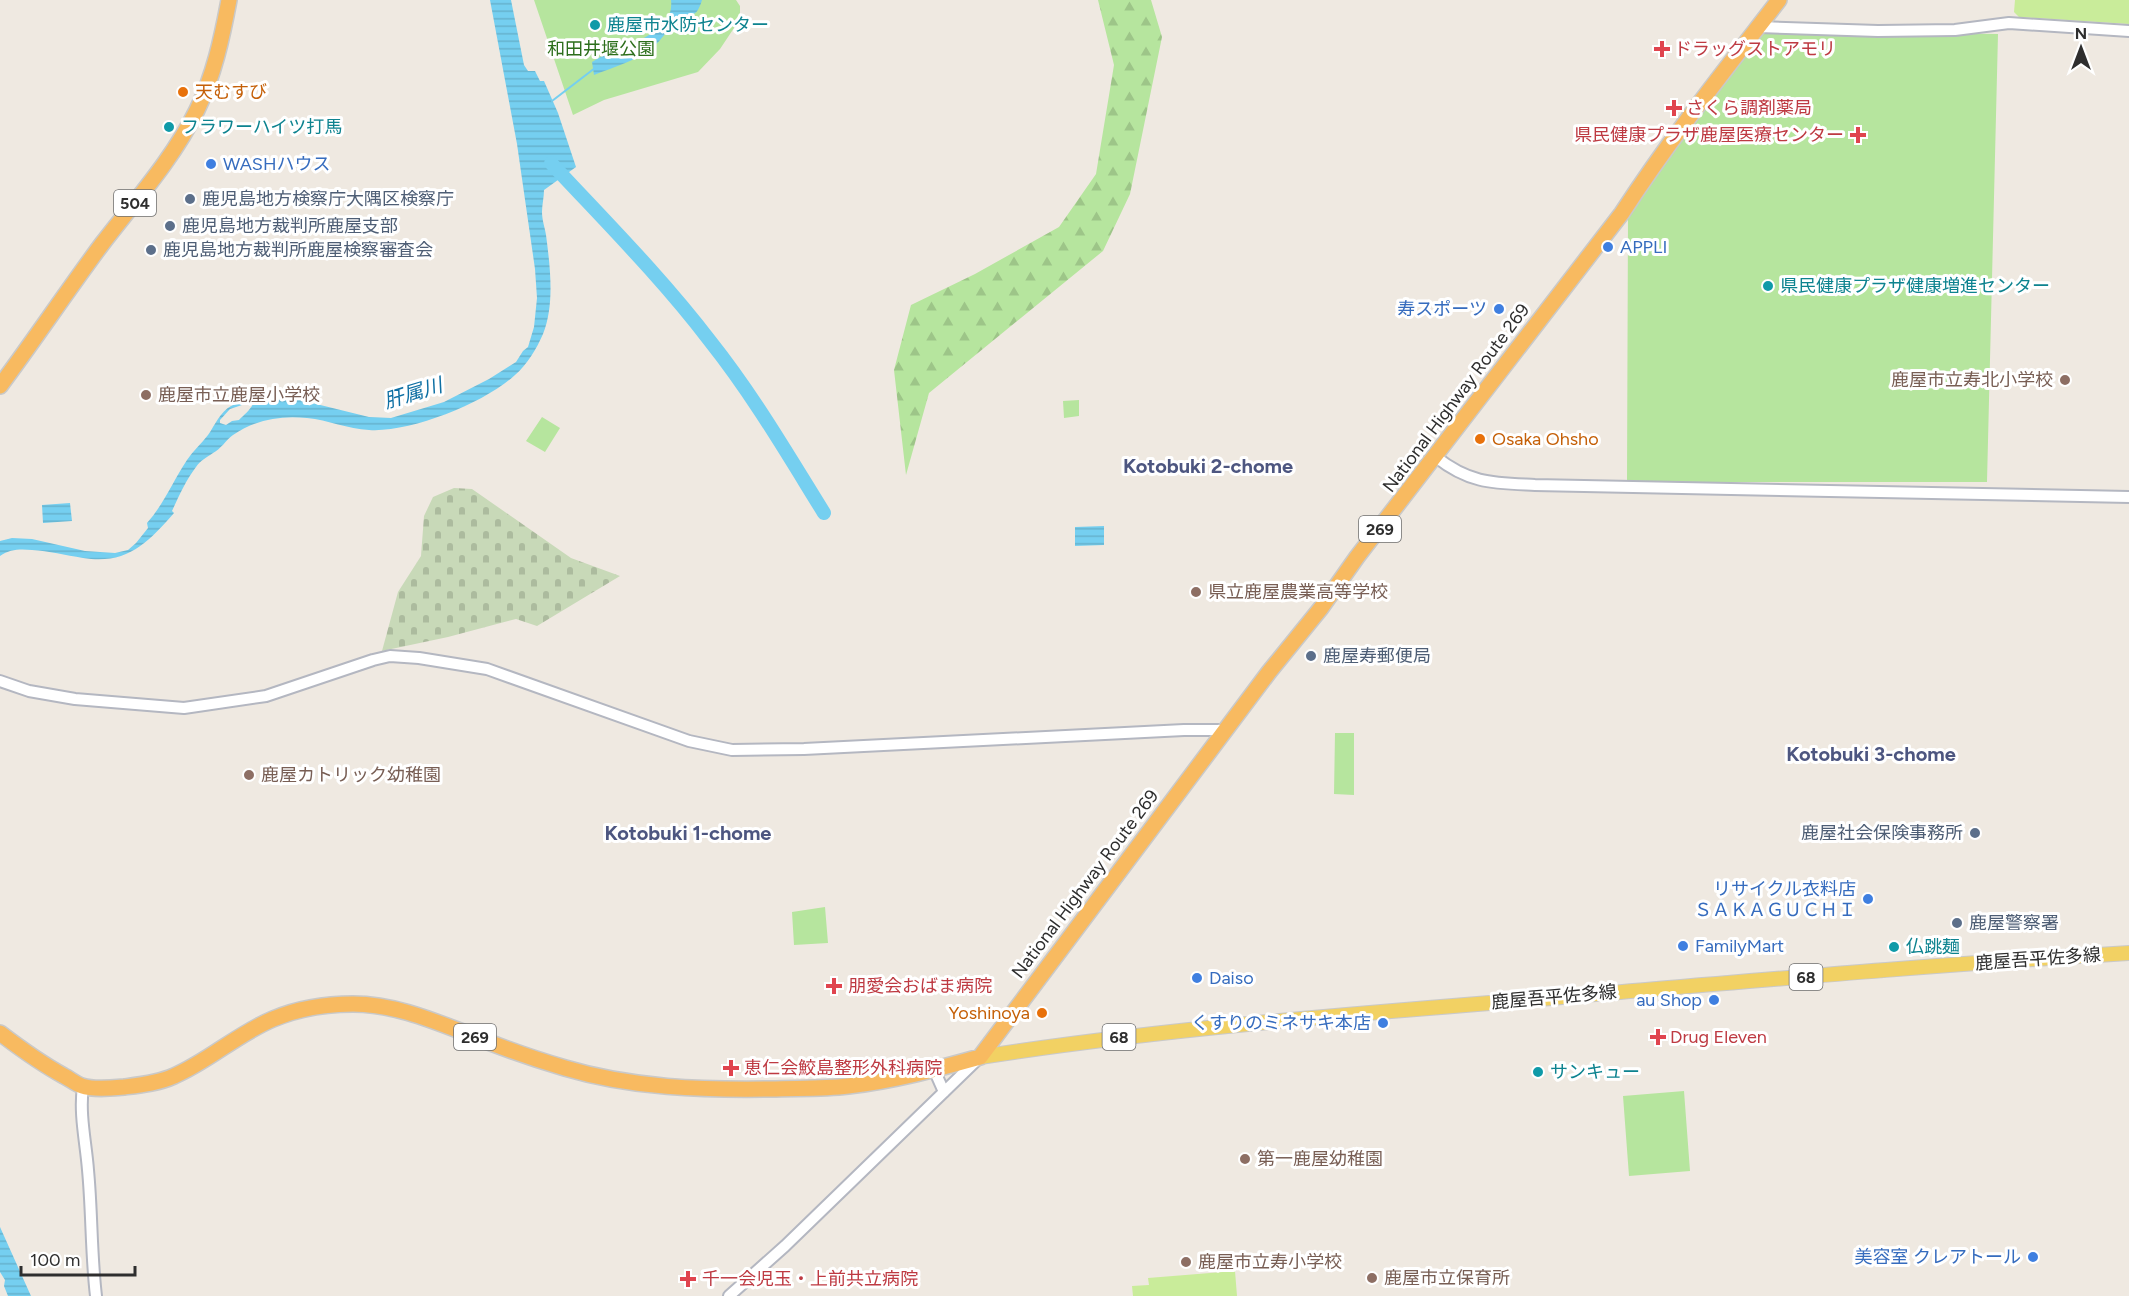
<svg xmlns="http://www.w3.org/2000/svg" width="2129" height="1296" font-family="Figtree,'Noto Sans JP',sans-serif">
<style>
.forest{fill:url(#forest-firs)}
.cemetery{fill:url(#cemetery-stones)}
.park{fill:#b6e59e}
.pitch{fill:#c9ec9a}
.water{fill:url(#water-rules);fill-rule:evenodd}
.lines{fill:none;stroke-linecap:round;stroke-linejoin:round}
.stream{stroke:#75cff0;stroke-width:2}
.river{stroke:#75cff0;stroke-width:14}
.tertiary-casing{stroke:#b4b7c1;stroke-width:14}
.primary-casing{stroke:#c9c9c9;stroke-width:16}
.trunk-casing{stroke:#c9c9c9;stroke-width:18}
.tertiary{stroke:#fff;stroke-width:10}
.primary{stroke:#f2d163;stroke-width:14}
.trunk{stroke:#f8ba60;stroke-width:15}
.culture-dot{fill:#0f9aa8;stroke:#fff;stroke-width:2}
.health-dot{fill:#e0444e;stroke:#fff;stroke-width:2}
.food-dot{fill:#e8710a;stroke:#fff;stroke-width:2}
.shop-dot{fill:#3f7fe0;stroke:#fff;stroke-width:2}
.service-dot{fill:#5c6f8a;stroke:#fff;stroke-width:2}
.education-dot{fill:#8d6e63;stroke:#fff;stroke-width:2}
.labels{text-anchor:middle;stroke-width:6;stroke-linejoin:round;paint-order:stroke}
.shield{fill:#fff;stroke:#6d6d6d;stroke-width:1.5}
.shield-label{font-size:16px;font-weight:bold;fill:#2e2e2e}
.culture-label{font-size:18px;fill:#0d838f;stroke:#fff;text-anchor:start}
.park-label{font-size:18px;fill:#2c6e1b;stroke:#fff}
.health-label{font-size:18px;fill:#be3a42;stroke:#fff;text-anchor:start}
.food-label{font-size:18px;fill:#c56008;stroke:#fff;text-anchor:start}
.shop-label{font-size:18px;fill:#366cbe;stroke:#fff;text-anchor:end}
.service-label{font-size:18px;fill:#4e5e75;stroke:#fff;text-anchor:start}
.education-label{font-size:18px;fill:#785e54;stroke:#fff;text-anchor:start}
.street-label{font-size:18px;fill:#2e2e2e;stroke:#fff}
.water-label{font-size:20px;font-style:italic;fill:#0d6fa3;stroke:#fff}
.neighbourhood-label{font-size:20px;font-weight:bold;fill:#4d5680;stroke:#fff}
</style>
<defs>
<pattern id="forest-firs" width="22" height="20" patternUnits="userSpaceOnUse" patternTransform="scale(1.5)"><rect width="22" height="20" fill="#b6e59e"/><path d="M5 1l3.5 6h-7zM16 11l3.5 6h-7z" fill="#9dc588"/></pattern>
<pattern id="cemetery-stones" width="16" height="16" patternUnits="userSpaceOnUse" patternTransform="scale(1.5)"><rect width="16" height="16" fill="#c8d9b8"/><path d="M2 7V4a2 2 0 0 1 4 0v3zM10 15v-3a2 2 0 0 1 4 0v3z" fill="#acbb9e"/></pattern>
<pattern id="water-rules" width="6" height="5" patternUnits="userSpaceOnUse" patternTransform="scale(1.5)"><rect width="6" height="5" fill="#75cff0"/><path d="M0 2.5h6" fill="none" stroke="#66b2ce"/></pattern>
</defs>
<rect width="100%" height="100%" fill="#efe9e1"/>
<path class="forest" d="M1098,0H1151L1162,37L1130,194L1103,251L929,393L906,475L894,370L911,305L975,274L1059,227L1096,174L1114,65Z"/>
<path class="cemetery" d="M454,488L472,489L571,558L620,576L537,626L516,619L448,637L382,651L398,592L421,556L424,516L433,497Z"/>
<path class="park" d="M534,0H736L740,6V19L720,49L698,72L604,100L573,115Z
M1761,31L1998,34L1987,482H1627L1628,215Z
M1079,400V416L1064,418L1063,401Z
M542,417L560,428L545,452L526,441Z
M1335,733H1354V795L1334,794Z
M825,907L828,943L794,945L792,912Z
M1684,1091L1690,1171L1629,1176L1623,1096Z"/>
<path class="pitch" d="M2015,0H2129V24L2019,17L2014,12Z
M1235,1271L1237,1296H1133L1132,1286L1149,1285L1148,1278Z"/>
<path class="water" d="M490,0H511L524,65L528,71H535L540,81H544L558,113L576,167L544,190C544,197 542,205 542,212C542,220 545,228 546,235C550,266 555,304 543,334C537,348 527,365 515,375C485,403 410,433 369,430C348,429 328,420 307,418C280,415 255,420 233,435C226,440 221,449 213,453C206,458 201,460 196,467C186,480 179,496 172,511L174,513C147,544 126,565 83,558C65,555 49,551 32,550C20,549 10,549 0,556V541L12,538L32,539L85,551L115,553L128,550L136,543L148,528L147,523C164,504 173,481 187,460C193,451 201,444 208,435C215,425 220,412 231,406C244,399 249,402 262,405L265,403L266,400L296,399L369,417L391,418L444,402L489,379L516,362L523,351L528,347L534,327L537,298L535,269L517,144ZM251,402L253,404C250,410 244,415 239,420L232,421L226,425L220,423V420L230,409Z
M671,0H702C696,20 691,12 679,20C669,26 663,39 653,47C636,61 614,67 594,75L592,62L607,53L616,51L619,46C628,49 658,31 665,23C670,16 672,8 671,0Z
M70,503L72,521L43,523L42,505Z
M1104,526V545L1075,546V527Z
M0,1227L31,1296H8L4,1286L5,1280L0,1272Z"/>
<g class="lines">
<path class="stream" d="M552,101L595,68"/>
<path class="river" d="M551,163C605,221 662,278 710,341C753,395 788,455 824,513"/>
<defs>
<path id="tertiary" d="M1759,27L1878,31L1955,30L2009,23L2129,31
M1436,457C1470,484 1494,483 1535,485L2129,497
M0,681L29,691L75,699L184,708L266,696L373,660L390,656L419,658L487,669L689,741L732,750L804,749L1184,730H1225
M932,1070L936,1074L944,1092
M83,1087C79,1114 86,1143 88,1170C92,1212 91,1254 96,1296
M729,1296L785,1246L979,1058"/>
<path id="primary" d="M980,1057C1173,1027 1368,1013 1562,997C1751,981 1940,964 2129,953"/>
<path id="trunk" d="M0,386C35,339 67,291 102,244C135,201 173,159 197,110C214,75 222,38 229,0
M0,1033C21,1049 42,1064 64,1076C70,1079 76,1084 82,1086C94,1090 112,1088 124,1087C140,1085 159,1083 174,1076C209,1061 237,1034 273,1019C299,1008 325,1004 353,1004C395,1004 434,1021 473,1036C503,1048 534,1059 565,1068C632,1088 702,1090 771,1089C797,1088 823,1089 848,1086C893,1081 937,1069 980,1057L1269,672L1321,608L1357,557L1622,213C1670,139 1725,70 1779,0"/>
</defs>
<use href="#tertiary" class="tertiary-casing"/>
<use href="#primary" class="primary-casing"/>
<use href="#trunk" class="trunk-casing"/>
<use href="#tertiary" class="tertiary"/>
<use href="#primary" class="primary"/>
<use href="#trunk" class="trunk"/>
</g>
<g class="culture-dot">
<circle cx="595" cy="25" r="6"/>
<circle cx="169" cy="127" r="6"/>
<circle cx="1768" cy="286" r="6"/>
<circle cx="1894" cy="947" r="6"/>
<circle cx="1538" cy="1072" r="6"/>
</g>
<g class="health-dot">
<path d="M1659 40h6v6h6v6h-6v6h-6v-6h-6v-6h6z"/>
<path d="M1671 99h6v6h6v6h-6v6h-6v-6h-6v-6h6z"/>
<path d="M1855 126h6v6h6v6h-6v6h-6v-6h-6v-6h6z"/>
<path d="M831 977h6v6h6v6h-6v6h-6v-6h-6v-6h6z"/>
<path d="M1655 1028h6v6h6v6h-6v6h-6v-6h-6v-6h6z"/>
<path d="M728 1059h6v6h6v6h-6v6h-6v-6h-6v-6h6z"/>
<path d="M685 1270h6v6h6v6h-6v6h-6v-6h-6v-6h6z"/>
</g>
<g class="food-dot">
<circle cx="183" cy="92" r="6"/>
<circle cx="1480" cy="439" r="6"/>
<circle cx="1042" cy="1013" r="6"/>
</g>
<g class="shop-dot">
<circle cx="211" cy="164" r="6"/>
<circle cx="1608" cy="247" r="6"/>
<circle cx="1499" cy="309" r="6"/>
<circle cx="1868" cy="899" r="6"/>
<circle cx="1683" cy="946" r="6"/>
<circle cx="1197" cy="978" r="6"/>
<circle cx="1714" cy="1000" r="6"/>
<circle cx="1383" cy="1023" r="6"/>
<circle cx="2033" cy="1257" r="6"/>
</g>
<g class="service-dot">
<circle cx="190" cy="199" r="6"/>
<circle cx="170" cy="226" r="6"/>
<circle cx="151" cy="250" r="6"/>
<circle cx="1311" cy="656" r="6"/>
<circle cx="1975" cy="833" r="6"/>
<circle cx="1957" cy="923" r="6"/>
</g>
<g class="education-dot">
<circle cx="2065" cy="380" r="6"/>
<circle cx="146" cy="395" r="6"/>
<circle cx="1196" cy="592" r="6"/>
<circle cx="249" cy="775" r="6"/>
<circle cx="1245" cy="1159" r="6"/>
<circle cx="1186" cy="1262" r="6"/>
<circle cx="1372" cy="1278" r="6"/>
</g>
<g class="labels">
<g class="shield">
<rect x="114" y="190" width="42" height="26" rx="4.5"/>
<rect x="1359" y="516" width="42" height="26" rx="4.5"/>
<rect x="1789.5" y="964" width="33" height="26" rx="4.5"/>
<rect x="454" y="1024" width="42" height="26" rx="4.5"/>
<rect x="1102.5" y="1024" width="33" height="26" rx="4.5"/>
</g>
<g class="shield-label">
<text x="135" y="209">504</text>
<text x="1380" y="535">269</text>
<text x="1806" y="983">68</text>
<text x="475" y="1043">269</text>
<text x="1119" y="1043">68</text>
</g>
<g class="culture-label">
<text x="607" y="31">鹿屋市水防センター</text>
<text x="181" y="133">フラワーハイツ打馬</text>
<text x="1780" y="292">県民健康プラザ健康増進センター</text>
<text x="1906" y="953">仏跳麺</text>
<text x="1550" y="1078">サンキュー</text>
</g>
<g class="park-label">
<text x="601" y="55">和田井堰公園</text>
</g>
<g class="health-label">
<text x="1674" y="55">ドラッグストアモリ</text>
<text x="1686" y="114">さくら調剤薬局</text>
<text x="1844" y="141" text-anchor="end">県民健康プラザ鹿屋医療センター</text>
<text x="848" y="992">朋愛会おばま病院</text>
<text x="1670" y="1043">Drug Eleven</text>
<text x="744" y="1074">恵仁会鮫島整形外科病院</text>
<text x="702" y="1285">千一会児玉・上前共立病院</text>
</g>
<g class="food-label">
<text x="195" y="98">天むすび</text>
<text x="1492" y="445">Osaka Ohsho</text>
<text x="1030" y="1019" text-anchor="end">Yoshinoya</text>
</g>
<g class="shop-label">
<text x="223" y="170" text-anchor="start">WASHハウス</text>
<text x="1620" y="253" text-anchor="start">APPLI</text>
<text x="1487" y="315">寿スポーツ</text>
<text x="1856" y="895">リサイクル衣料店<tspan x="1856" dy="21">ＳＡＫＡＧＵＣＨＩ</tspan></text>
<text x="1695" y="952" text-anchor="start">FamilyMart</text>
<text x="1209" y="984" text-anchor="start">Daiso</text>
<text x="1702" y="1006">au Shop</text>
<text x="1371" y="1029">くすりのミネサキ本店</text>
<text x="2021" y="1263">美容室 クレアトール</text>
</g>
<g class="service-label">
<text x="202" y="205">鹿児島地方検察庁大隅区検察庁</text>
<text x="182" y="232">鹿児島地方裁判所鹿屋支部</text>
<text x="163" y="256">鹿児島地方裁判所鹿屋検察審査会</text>
<text x="1323" y="662">鹿屋寿郵便局</text>
<text x="1963" y="839" text-anchor="end">鹿屋社会保険事務所</text>
<text x="1969" y="929">鹿屋警察署</text>
</g>
<g class="education-label">
<text x="2053" y="386" text-anchor="end">鹿屋市立寿北小学校</text>
<text x="158" y="401">鹿屋市立鹿屋小学校</text>
<text x="1208" y="598">県立鹿屋農業高等学校</text>
<text x="261" y="781">鹿屋カトリック幼稚園</text>
<text x="1257" y="1165">第一鹿屋幼稚園</text>
<text x="1198" y="1268">鹿屋市立寿小学校</text>
<text x="1384" y="1284">鹿屋市立保育所</text>
</g>
<g class="street-label">
<text transform="translate(1456 398) rotate(-53)" y="6">National Highway Route 269</text>
<text transform="translate(1085 884) rotate(-53)" y="6">National Highway Route 269</text>
<text transform="translate(2038 959) rotate(-4)" y="6">鹿屋吾平佐多線</text>
<text transform="translate(1554 997) rotate(-5)" y="6">鹿屋吾平佐多線</text>
</g>
<g class="water-label">
<text transform="translate(413 393) rotate(-17)" y="7">肝属川</text>
</g>
<g class="neighbourhood-label">
<text x="1208" y="473">Kotobuki 2-chome</text>
<text x="1871" y="761">Kotobuki 3-chome</text>
<text x="688" y="840">Kotobuki 1-chome</text>
</g>
</g>
<g transform="translate(2081 48)" stroke="#ffffff" stroke-width="4.5" paint-order="stroke">
<path d="M0-4.5L10 22L0 15L-10 22Z" fill="#2e2e2e"/>
<text y="-9" font-size="16" font-weight="bold" text-anchor="middle" fill="#2e2e2e">N</text>
</g>
<path d="M21 1266v9h114v-9" fill="none" stroke="#2e2e2e" stroke-width="3"/>
<text x="30" y="1266" font-size="18" fill="#2e2e2e" stroke="#ffffff" stroke-width="4.5" paint-order="stroke">100 m</text>
</svg>
